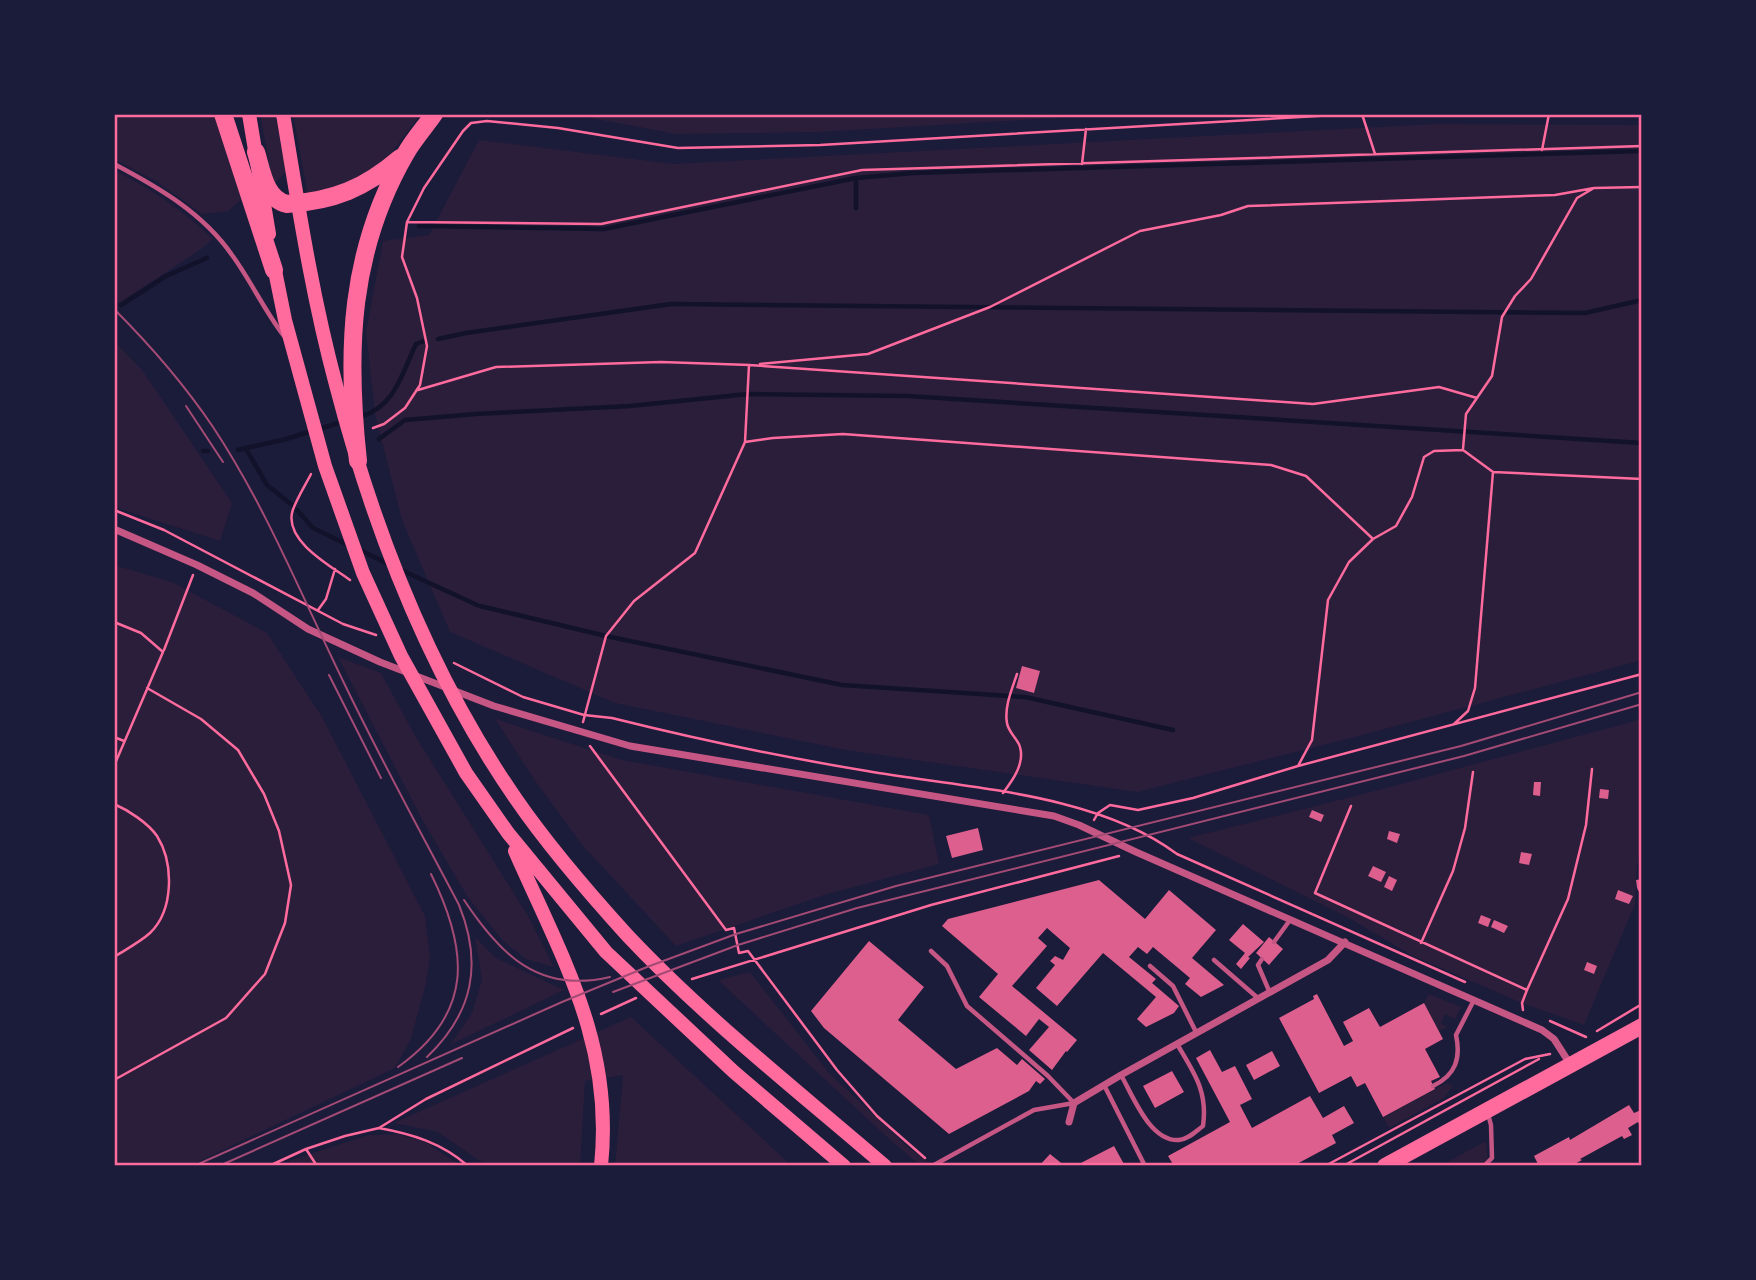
<svg xmlns="http://www.w3.org/2000/svg" width="1756" height="1280" font-family="Lato,sans-serif">
<style>
.green{fill:#2a1e3b}
.lines{fill:none;stroke-linecap:round;stroke-linejoin:round}
.stream{stroke:#12122b;stroke-width:4.5}
.building{fill:#dd5f8e}
.path{stroke:#ff6b9d;stroke-width:2.5}
.service{stroke:#c65784;stroke-width:4.5}
.minor{stroke:#c65784;stroke-width:7}
.secondary{stroke:#ff6b9d;stroke-width:14}
.primary{stroke:#ff6b9d;stroke-width:16}
.motorway{stroke:#ff6b9d;stroke-width:18}
.tram{stroke:#a44b75;stroke-width:2}
.neatline{fill:none;stroke:#ff6b9d;stroke-width:2.5}
</style>
<rect width="100%" height="100%" fill="#1b1b3a"/>
<path class="green" d="M114,114H214L227,145L243,198L228,211L202,214L156,181L114,159Z
M260,114H275L286,172L275,183L272,179Z
M293,114H421L386,160L360,179L308,196Z
M570,114H1122L819,132L676,134Z
M1436,124L1642,125V660L1355,737L1137,792L846,750L615,703L450,632L402,520L375,414L366,332L383,241L429,235L479,140L673,164Z
M114,170C150,188 184,211 213,239L200,250L119,303L114,298Z
M114,341L142,370L232,503L220,541L114,507Z
M114,565L172,582L267,633L322,717L425,916L430,957L426,983L411,1039L395,1068L189,1166H114Z
M338,657L381,673L414,734L528,916L554,967L526,959L503,941L467,896L423,821Z
M495,719L622,760L929,815L939,864L824,895L676,946L583,846L536,782Z
M1642,719V832L1636,875L1635,904L1584,1025L1522,1003L1413,956L1349,918L1188,838L1371,792Z
M475,937L496,958L564,990L450,1045L472,1013L482,980Z
M750,972L829,1073L909,1148L934,1166H921L889,1139L718,980Z
M1429,994L1461,1007L1455,1019L1445,1014L1441,1024L1448,1027L1439,1031L1424,1003Z
M631,1017L792,1166H615L623,1075L585,1081L580,1166H487L438,1132L394,1123Z
M1447,1083L1453,1086L1444,1098L1389,1128L1383,1117Z
M397,1134L425,1142L461,1166H291L288,1161L369,1135Z
M1486,1141L1488,1161L1478,1166H1440Z"/>
<g class="lines">
<path class="stream" d="M856,208V178
M419,226L604,229L856,178L913,173L1642,151
M121,305L166,276L207,258
M438,339L466,333L671,304L1585,313L1642,300
M360,417C396,406 402,373 416,344L424,341
M379,439L405,420L476,414L630,406L748,394L908,396L1642,443
M246,449L267,485L292,505
M238,450L286,439L345,421
M203,451H208
M297,510L313,528L350,546
M358,549L388,564
M399,569L477,605
M480,606L606,636L842,685L1025,697L1173,730"/>
</g>
<path class="building" d="M1022,666L1040,671L1034,693L1016,688Z
M1534,782H1541L1540,796L1533,795Z
M1600,789L1609,790L1608,799L1599,798Z
M1312,810L1324,815L1321,822L1309,817Z
M978,828L983,850L952,858L946,836Z
M1389,831L1400,834L1397,843L1387,839Z
M1521,852L1532,854L1529,865L1519,863Z
M1373,866L1386,872L1381,882L1368,876Z
M1389,876L1397,880L1392,891L1384,887Z
M1642,879V898L1637,888L1636,880Z
M1099,880L1145,919L1169,890L1216,930L1192,958L1224,985L1201,997L1185,984L1190,978L1153,947L1147,954L1138,947L1129,957L1156,979L1152,983L1179,1006L1174,1013L1146,1027L1137,1019L1156,997L1103,953L1057,1006L1036,988L1055,965L1050,961L1055,956L1063,960L1070,948L1047,928L1038,938L1047,946L1012,986L1077,1040L1067,1052L1066,1051L1052,1070L1029,1050L1049,1027L1039,1019L1026,1036L979,997L998,974L942,926L948,919Z
M1618,890L1633,896L1629,904L1615,899Z
M1481,915L1491,919L1488,927L1478,923Z
M1494,920L1508,926L1504,933L1491,927Z
M1243,924L1264,942L1248,957L1250,958L1241,969L1236,964L1245,953L1229,940Z
M1269,937L1283,949L1269,965L1256,953Z
M869,941L924,987L898,1020L956,1069L997,1048L1017,1065L1022,1059L1045,1079L1040,1084L1036,1081L1029,1091L949,1134L824,1028L811,1011Z
M1587,962L1597,966L1594,974L1584,970Z
M1317,994L1344,1046L1353,1041L1343,1022L1369,1008L1380,1027L1424,1003L1443,1039L1425,1049L1440,1077L1431,1081L1435,1089L1383,1117L1365,1083L1357,1087L1351,1076L1319,1093L1279,1018L1314,999L1313,996Z
M1210,1050L1222,1072L1235,1066L1252,1099L1240,1105L1252,1128L1310,1096L1323,1118L1344,1106L1354,1123L1332,1135L1336,1143L1293,1166H1174L1168,1156L1230,1122L1196,1058Z
M1272,1051L1280,1066L1254,1080L1246,1065Z
M1172,1071L1184,1092L1155,1108L1143,1086Z
M1629,1105L1634,1113L1641,1110L1642,1130L1638,1122L1628,1128L1632,1135L1624,1139L1622,1136L1580,1159L1582,1160L1571,1166H1539L1534,1156L1569,1137L1570,1140Z
M1114,1146L1125,1166H1075Z
M1050,1154L1065,1166H1039Z"/>
<g class="lines">
<path class="path" d="M1362,114L1375,154
M1542,150L1549,114
M1082,164L1086,129
M407,222L601,224L862,170L1642,146
M760,364L868,354L990,307L1140,231L1221,215L1248,206L1555,195L1594,188
M418,390L496,367L661,362L750,365
M373,428L384,424L405,408L420,385L427,346L417,298L402,257L407,222L424,188L463,131L471,123L487,121L558,128L678,148L820,145L1352,114
M745,442L773,438L843,434L1271,465L1306,476L1372,538
M1463,449L1466,414L1492,376L1502,317L1515,296L1531,279L1577,198L1594,188L1642,187
M311,474C306,484 294,503 292,513C286,542 331,566 350,580
M114,510L164,530L343,624L376,635
M318,610L326,599L335,569
M114,622L141,633L163,652L114,766
M164,650L193,575
M454,663L523,697L584,715L612,718C696,739 782,757 867,771C965,788 1096,793 1177,854L1465,982
M583,722L606,636L634,601L695,553L745,442L749,365L1313,404L1439,387L1477,398
M1454,724L1468,711L1475,688L1493,472
M114,737L124,741
M590,746L726,930L734,928L739,953L748,951L837,1070L877,1116L925,1158
M1298,766L1642,674
M1003,793C1012,781 1025,764 1020,747C1018,739 1008,732 1007,723C1004,707 1012,689 1017,674
M114,804C128,810 148,823 157,836C174,863 174,910 150,933C140,942 125,950 114,957
M1351,806L1315,893L1527,990L1522,1003L1523,1010
M1094,820L1098,813L1110,805L1138,810L1193,798L1298,766L1312,740L1328,600L1349,562L1373,539L1396,526L1412,497L1424,457L1434,451L1463,450L1493,472L1642,479
M1421,943L1453,871L1465,828L1473,772
M692,979L931,905L1119,856
M1527,990L1568,899L1586,825L1592,769
M601,1014L636,998
M1550,1021L1586,1037
M1597,1031L1642,1004
M114,1080L226,1018L265,974L285,923L291,885L279,831L264,794L238,750L201,719L147,688
M379,1128C412,1134 442,1143 468,1166
M306,1149L317,1166
M269,1166L306,1149L345,1136L379,1128L426,1099L573,1028
M1325,1166L1525,1059L1550,1054
M1343,1166L1539,1059"/>
<path class="service" d="M114,164C158,187 203,213 232,255C251,281 264,310 284,336
M1274,942L1290,920
M931,951L947,966L967,1006L1048,1076L1074,1103
M1262,959L1258,965L1270,993
M1214,960L1259,999
M1150,966L1173,986L1196,1032
M1121,1075C1133,1096 1150,1142 1179,1140C1189,1139 1196,1131 1203,1126C1208,1091 1194,1073 1177,1044
M1104,1085L1145,1166
M1433,1086C1456,1075 1461,1058 1456,1035L1474,1000
M934,1165L1034,1110L1074,1103
M1484,1166L1492,1158L1491,1125L1488,1114"/>
<path class="minor" d="M114,529L197,565L253,593L308,629L380,662L494,706L630,746L1054,816L1079,825L1136,852L1542,1030L1554,1039L1570,1064
M1069,1122L1074,1103L1121,1075L1328,960L1345,942"/>
<path class="secondary" d="M249,114L269,234
M283,114C298,204 312,296 336,385C374,531 430,675 516,799C549,847 588,892 627,935C706,1019 798,1091 885,1166
M273,261L285,320L325,466L363,573L401,656L466,773L508,833L606,952L734,1072L844,1166
M515,851C562,958 614,1044 601,1166"/>
<path class="primary" d="M1385,1166L1642,1026"/>
<path class="motorway" d="M223,114L274,270
M256,152C262,171 265,199 287,204C334,201 365,188 400,158
M358,461C346,351 349,251 406,153C414,139 425,127 434,114"/>
<path class="tram" d="M114,309C150,345 184,384 213,427C266,507 302,597 344,683C380,758 420,831 459,905C483,964 473,1013 427,1057
M186,406L223,462
M329,675L381,778
M464,900C500,954 538,994 610,977
M613,992L738,945L857,908L1464,756L1642,704
M398,1067C474,1013 469,951 431,874
M194,1166L562,1002L647,967L736,934L896,886L1461,746L1642,692
M219,1166L462,1058"/>
</g>
<rect width="1756" height="1280" fill="none" stroke="#1b1b3a" stroke-width="231"/>
<rect x="116" y="116" width="1524" height="1048" class="neatline"/>
</svg>
